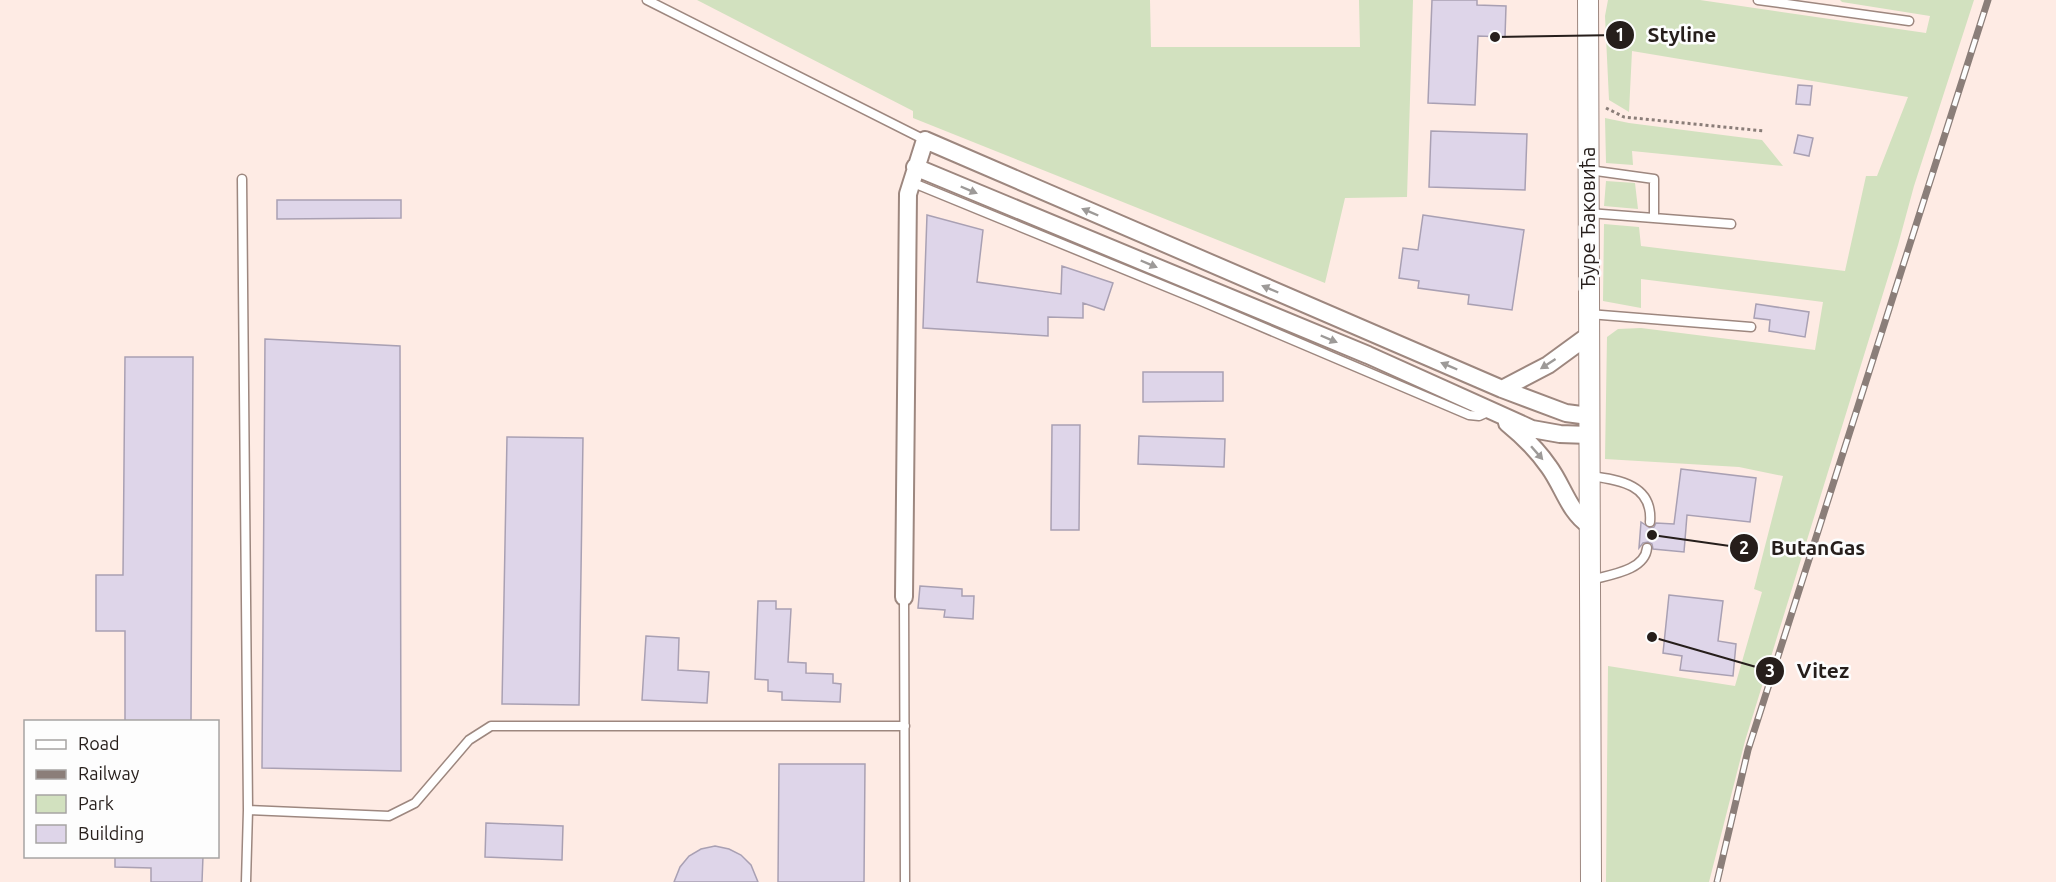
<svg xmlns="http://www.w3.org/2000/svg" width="2056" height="882" font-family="Ubuntu,sans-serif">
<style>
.green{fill:#d2e1bf}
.building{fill:#ded5e9;stroke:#a9a0b3;stroke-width:1.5}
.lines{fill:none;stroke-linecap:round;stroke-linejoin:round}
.service-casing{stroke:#9d877f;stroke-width:11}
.minor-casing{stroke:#9d877f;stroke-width:20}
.tertiary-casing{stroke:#9d877f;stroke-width:22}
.path{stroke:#8a7d78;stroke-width:3;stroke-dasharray:3 3;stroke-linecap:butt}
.service{stroke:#fff;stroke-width:8}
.minor{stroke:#fff;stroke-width:16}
.tertiary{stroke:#fff;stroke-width:20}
.rail-casing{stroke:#8b7e79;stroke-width:7}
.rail{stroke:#fdfdfd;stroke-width:4.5;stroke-dasharray:14;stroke-linecap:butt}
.oneway{fill:#9d9a98}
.labels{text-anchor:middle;stroke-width:5;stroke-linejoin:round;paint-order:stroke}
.street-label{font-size:20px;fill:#261e1b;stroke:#fdfdfd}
.leader{fill:none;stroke:#261e1b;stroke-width:2}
.callout-dot{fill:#261e1b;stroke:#fdfdfd;stroke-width:2}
.mark-label{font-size:18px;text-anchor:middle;font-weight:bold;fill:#fff}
.callout-label{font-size:21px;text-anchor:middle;font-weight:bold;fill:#261e1b;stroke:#fdfdfd;stroke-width:5;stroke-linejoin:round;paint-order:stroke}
</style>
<rect width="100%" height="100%" fill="#feebe4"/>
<path class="green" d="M697,0H1150L1151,47H1360L1359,0H1413L1407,197L1345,198L1325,283L913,118V111Z
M1608,0H1700L1926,33L1930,16L1842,2L1840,0H1974L1914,186L1898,245L1745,741L1709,882H1606L1608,666L1735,686L1762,592L1754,589L1783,476L1739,467L1605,459L1607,337L1618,329L1641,328L1815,350L1823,302L1641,279V308L1603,301L1604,224L1639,227L1641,246L1845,271L1866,176H1877L1908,97L1632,51L1629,112L1609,100L1605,16Z
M1605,118L1629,123L1762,140L1783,166L1632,151L1633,165L1606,163Z
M1606,181L1635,183L1638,209L1604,206Z"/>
<path class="building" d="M1432,0H1477V5L1506,6L1505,37L1478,36L1475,105L1428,103Z
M1798,85L1812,86L1810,105L1796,104Z
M1431,131L1527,134L1525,190L1429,187Z
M1798,135L1813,138L1809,156L1794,153Z
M277,200H401V218L277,219Z
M927,215L983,230L977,282L1061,294L1062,266L1113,283L1104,310L1083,303V318L1048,317V336L923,328Z
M1423,215L1524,230L1512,310L1468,304L1469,295L1418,288L1419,281L1399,278L1403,248L1418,250Z
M1756,304L1809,312L1805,337L1769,331L1770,320L1754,318Z
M265,339L400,346L401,771L262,768Z
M125,357H193L191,722H125V631H96V575H123Z
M1143,372H1223V401L1143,402Z
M1052,425H1080L1079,530H1051Z
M1139,436L1225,439L1224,467L1138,464Z
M507,437L583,438L579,705L502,704Z
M1681,469L1756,478L1750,522L1687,515L1684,552L1653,549L1652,544L1648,542L1643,543L1639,548L1641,522L1650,528L1654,527L1656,523L1674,524Z
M920,586L962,589V596H974L973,619L944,617L945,610L918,608Z
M1669,595L1723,601L1718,641L1736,644L1733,676L1680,670L1682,656L1663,653Z
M758,601H776V609H791L788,662L806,663V673L833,674V683L841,684L840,702L782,700V692L768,691V680L755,679Z
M646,636L679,638L678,670L709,672L707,703L642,700Z
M779,764H865L864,882H778Z
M486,823L563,826L562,860L485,857Z
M715,846L729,849L741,855L751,865L758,882H674L680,867L689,856L701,849Z
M115,856H203L202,882H151V868L115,867Z"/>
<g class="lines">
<defs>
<path id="service" d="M647,0L925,140
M1758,0L1909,21
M1589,170L1654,179V218
M242,179L248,810L246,882
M911,182L1201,301L1469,415L1479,416L1490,411
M1589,213L1731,224
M1589,314L1751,327
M1591,476C1620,480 1653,485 1650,522
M1591,580C1608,575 1645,571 1647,548
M904,597L905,882
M248,810L389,816L415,803L469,740L491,726H905"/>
<path id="minor" d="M915,167L1368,355L1532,429L1560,434L1589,435
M1502,389L1548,365L1585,338L1589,334
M1507,423C1523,436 1538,451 1549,467C1563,486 1569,512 1589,525
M904,597L908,194L925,140L1502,389L1566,413L1589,416"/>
<path id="tertiary" d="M1588,0L1591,882"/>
</defs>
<use href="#service" class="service-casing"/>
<use href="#minor" class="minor-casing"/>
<use href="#tertiary" class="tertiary-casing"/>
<path class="path" d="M1606,108L1624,117L1764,131"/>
<use href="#service" class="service"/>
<use href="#minor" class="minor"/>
<use href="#tertiary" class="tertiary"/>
<defs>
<path id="rail" d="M1717,882L1748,750L1988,0"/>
</defs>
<use href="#rail" class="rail-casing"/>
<use href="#rail" class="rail"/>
</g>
<defs><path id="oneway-solid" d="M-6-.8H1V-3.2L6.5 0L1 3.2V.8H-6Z" transform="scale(1.5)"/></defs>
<g class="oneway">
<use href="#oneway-solid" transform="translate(969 190) rotate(23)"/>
<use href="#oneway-solid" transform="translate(1090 212) rotate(-157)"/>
<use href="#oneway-solid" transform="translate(1149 264) rotate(23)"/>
<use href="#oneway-solid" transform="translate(1270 289) rotate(-157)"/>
<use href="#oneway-solid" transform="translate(1329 339) rotate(23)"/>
<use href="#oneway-solid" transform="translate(1548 364) rotate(147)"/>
<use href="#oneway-solid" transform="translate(1449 366) rotate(-157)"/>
<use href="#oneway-solid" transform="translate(1537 453) rotate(49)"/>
</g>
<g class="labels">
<g class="street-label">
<text transform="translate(1588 218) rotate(-90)" y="7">Ђуре Ђаковића</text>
</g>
</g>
<path class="leader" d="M1495 37L1620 35M1652 535L1744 548M1652 637L1770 671"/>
<g class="callout-dot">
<circle cx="1495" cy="37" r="6"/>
<circle cx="1652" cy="535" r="6"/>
<circle cx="1652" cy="637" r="6"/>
<circle cx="1620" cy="35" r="15"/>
<circle cx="1744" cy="548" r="15"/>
<circle cx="1770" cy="671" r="15"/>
</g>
<g class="mark-label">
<text x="1620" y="41">1</text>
<text x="1744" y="554">2</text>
<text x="1770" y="677">3</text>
</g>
<g class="callout-label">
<text x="1682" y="42">Styline</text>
<text x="1818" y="555">ButanGas</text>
<text x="1823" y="678">Vitez</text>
</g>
<rect x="24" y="720" width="195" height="138" fill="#fdfdfd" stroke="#a7a4a3" stroke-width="1.5"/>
<rect x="36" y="740" width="30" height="9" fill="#ffffff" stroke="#a7a4a3" stroke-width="1.5"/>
<text x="78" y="750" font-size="18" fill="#261e1b">Road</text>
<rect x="36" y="770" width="30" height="9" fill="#8b7e79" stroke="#a7a4a3" stroke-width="1.5"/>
<text x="78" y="780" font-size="18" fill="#261e1b">Railway</text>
<rect x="36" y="795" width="30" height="18" fill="#d2e1bf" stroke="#a7a4a3" stroke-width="1.5"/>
<text x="78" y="810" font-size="18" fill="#261e1b">Park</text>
<rect x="36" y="825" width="30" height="18" fill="#ded5e9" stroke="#a7a4a3" stroke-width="1.5"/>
<text x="78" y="840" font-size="18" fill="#261e1b">Building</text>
</svg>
